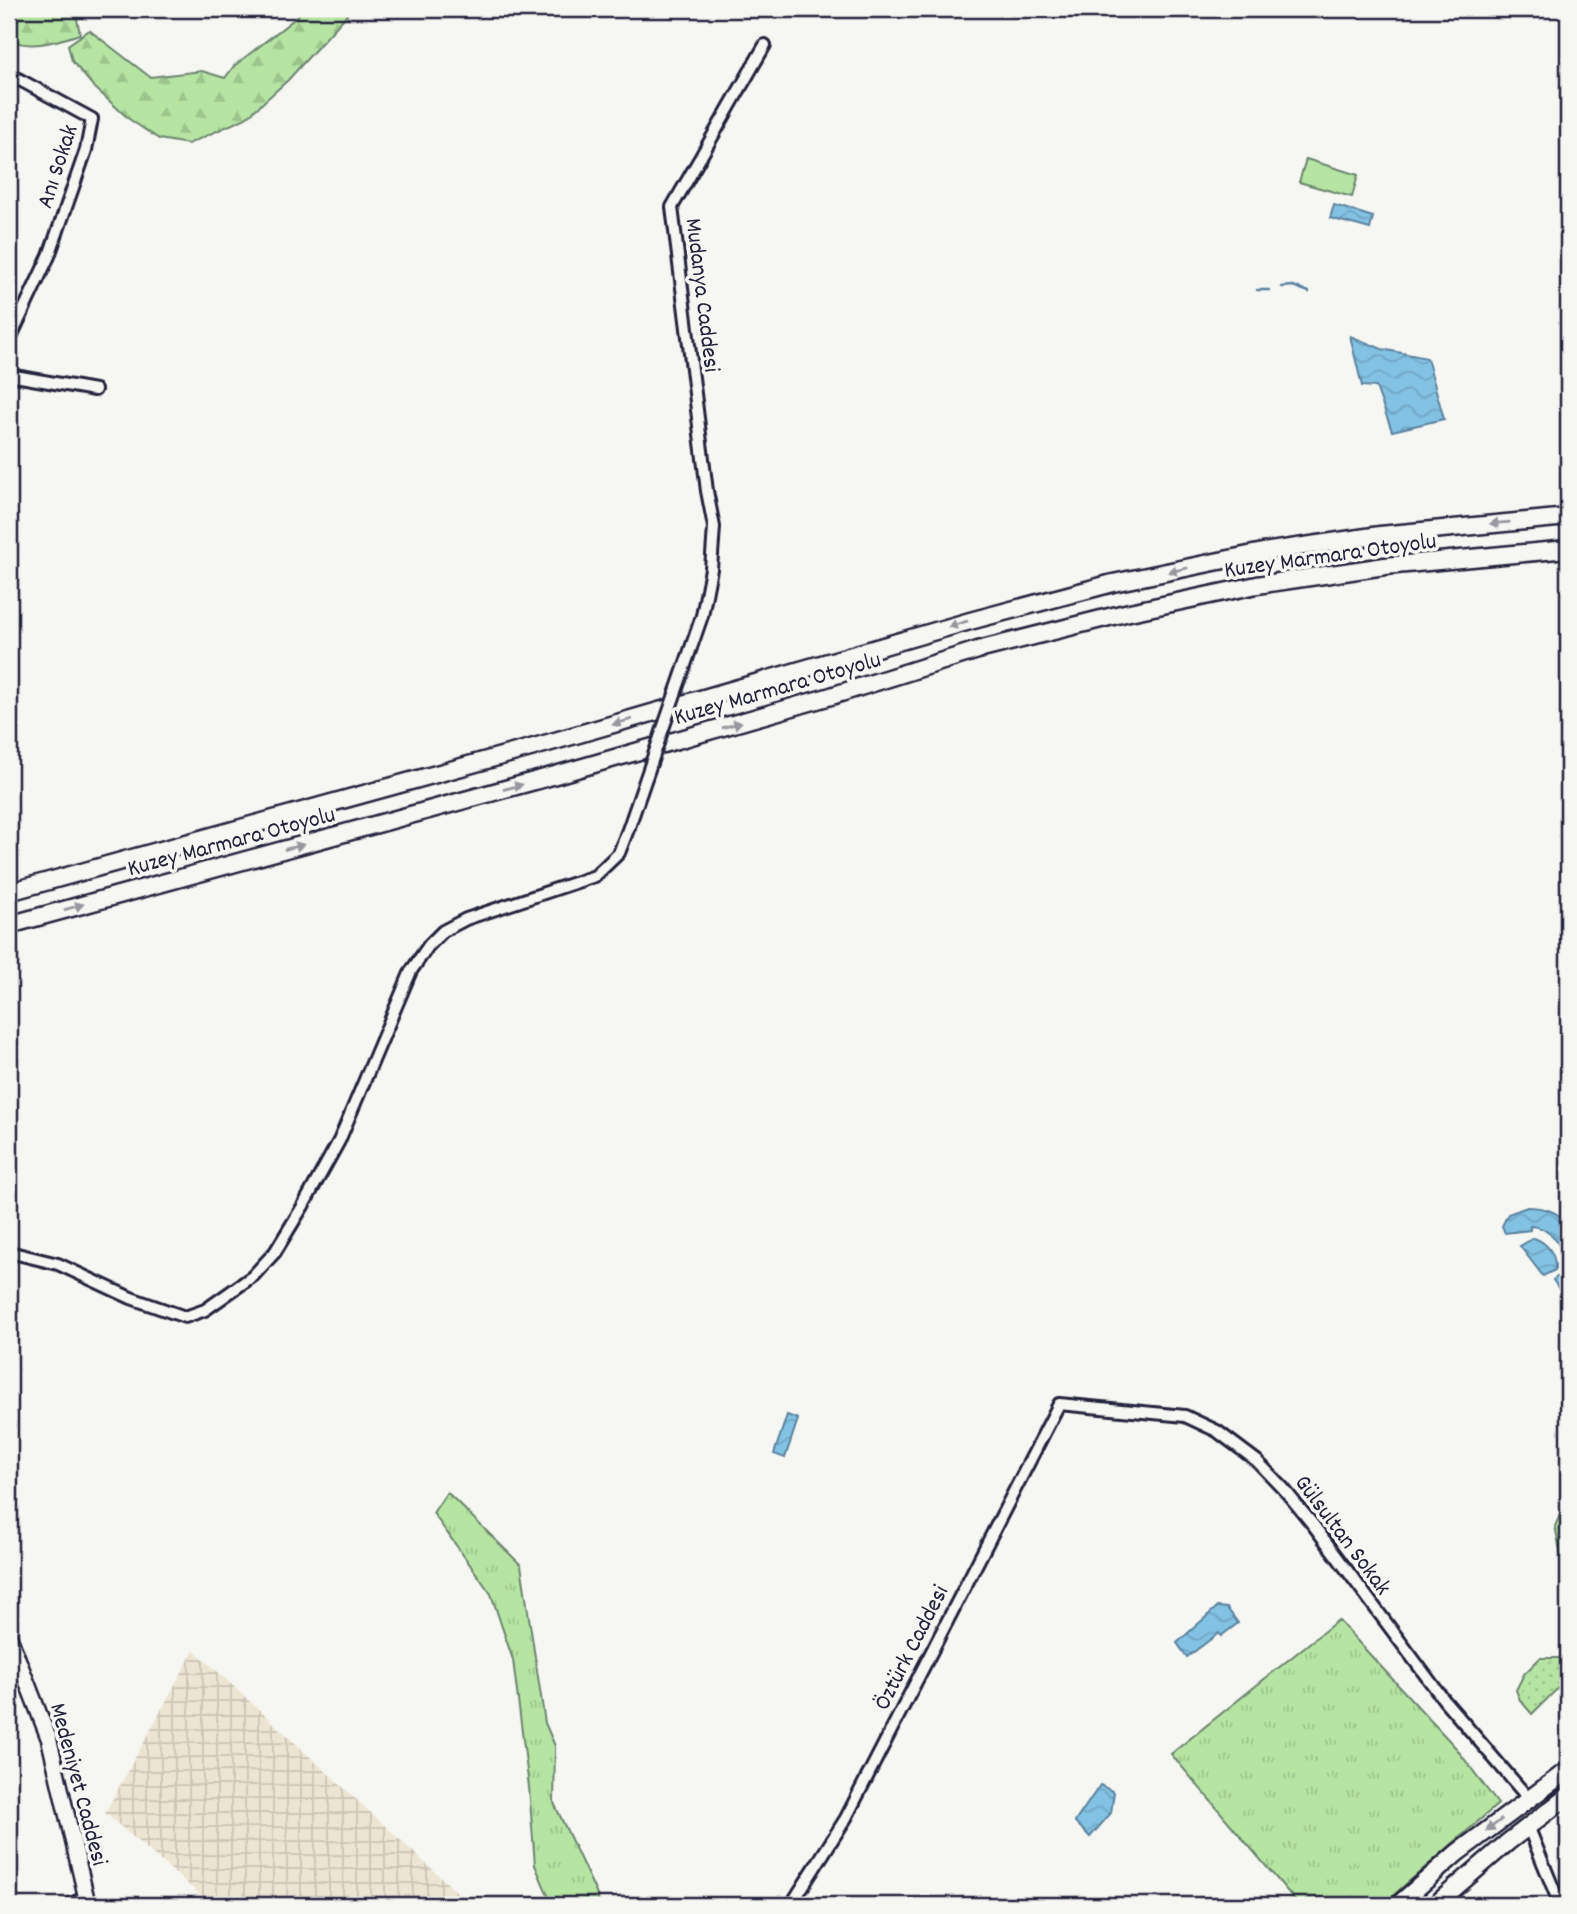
<svg xmlns="http://www.w3.org/2000/svg" width="1577" height="1914" font-family="Dekko,sans-serif">
<style>
.industrial{fill:url(#industrial-grid)}
.grass{fill:url(#grass-tufts);stroke:#6c846f;stroke-width:2}
.forest{fill:url(#forest-firs);stroke:#6c846f;stroke-width:2}
.park{fill:url(#park-dots);stroke:#6c846f;stroke-width:2}
.garden{fill:#b6e5a3;stroke:#6c846f;stroke-width:2}
.water{fill:url(#water-waves);stroke:#5c829f;stroke-width:2}
.lines{fill:none;stroke-linecap:round;stroke-linejoin:round}
.stream{stroke:#5c829f;stroke-width:2.5}
.minor-casing{stroke:#22223b;stroke-width:16}
.major-casing{stroke:#22223b;stroke-width:19}
.highway-casing{stroke:#22223b;stroke-width:21}
.minor{stroke:#f6f6f2;stroke-width:10}
.major{stroke:#f6f6f2;stroke-width:14}
.highway{stroke:#f6f6f2;stroke-width:16}
.minor-bridge-casing{stroke:#22223b;stroke-width:16;stroke-linecap:butt}
.minor-bridge{stroke:#f6f6f2;stroke-width:10}
.oneway{fill:#9797a0}
.labels{text-anchor:middle;stroke-width:7;stroke-linejoin:round;paint-order:stroke}
.street-label{font-size:24px;fill:#22223b;stroke:#f6f6f2}
</style>
<defs>
<pattern id="industrial-grid" width="8" height="8" patternUnits="userSpaceOnUse" patternTransform="scale(1.75)"><rect width="8" height="8" fill="#ece5d4"/><path d="M0 4h8M4 0v8" fill="none" stroke="#cac4b7"/></pattern>
<pattern id="grass-tufts" width="24" height="20" patternUnits="userSpaceOnUse" patternTransform="scale(1.75)"><rect width="24" height="20" fill="#b6e5a3"/><path d="M3 7l-1-3M5 7V3M7 7l1-3M15 17l-1-3M17 17v-4M19 17l1-3" fill="none" stroke="#9cc48d"/></pattern>
<pattern id="forest-firs" width="22" height="20" patternUnits="userSpaceOnUse" patternTransform="scale(1.75)"><rect width="22" height="20" fill="#b6e5a3"/><path d="M5 1l3.5 6h-7zM16 11l3.5 6h-7z" fill="#9cc48d"/></pattern>
<pattern id="park-dots" width="8" height="8" patternUnits="userSpaceOnUse" patternTransform="scale(1.75)"><rect width="8" height="8" fill="#b6e5a3"/><path d="M2 2h.1M6 6h.1" fill="none" stroke="#9cc48d" stroke-width="1.8" stroke-linecap="round"/></pattern>
<pattern id="water-waves" width="16" height="10" patternUnits="userSpaceOnUse" patternTransform="scale(1.75)"><rect width="16" height="10" fill="#82c2e2"/><path d="M0 5q4-4 8 0t8 0" fill="none" stroke="#70a6c3"/></pattern>
</defs>
<rect width="100%" height="100%" fill="#f6f6f2"/>
<filter id="ink" filterUnits="userSpaceOnUse"><feTurbulence type="fractalNoise" baseFrequency=".0143" numOctaves="2"/><feDisplacementMap in="SourceGraphic" scale="14" xChannelSelector="R" yChannelSelector="G"/><feConvolveMatrix kernelMatrix="1 2 1 2 8 2 1 2 1" color-interpolation-filters="sRGB"/></filter>
<g filter="url(#ink)">
<path class="industrial" d="M194,1650L471,1905H212L105,1813Z"/>
<path class="grass" d="M447,1492L521,1565L545,1723L555,1746L554,1803L598,1897L599,1905H552L535,1865L529,1787L513,1660L491,1594L433,1513Z
M1338,1620L1456,1748L1498,1804L1382,1905H1299L1171,1754Z"/>
<path class="forest" d="M9,9H75L80,34C58,41 29,51 9,39Z
M301,9H352L288,80L246,118L188,144L159,139L129,119L93,86L72,61L68,45L89,30L150,77L202,71L225,78L234,66L298,16Z"/>
<path class="park" d="M1568,1497V1589L1555,1526Z
M1568,1652V1678L1532,1714L1520,1700L1516,1690L1524,1674L1540,1658H1559Z"/>
<path class="garden" d="M1306,159L1358,175L1352,197L1299,182Z"/>
<path class="water" d="M1334,205L1373,217L1370,229L1330,218Z
M1350,336L1382,349L1427,358L1444,419L1392,431L1376,387L1362,386Z
M1527,1207C1544,1207 1556,1211 1568,1223V1303L1553,1280L1561,1274V1267L1567,1266C1561,1246 1553,1227 1530,1226V1230L1505,1233L1502,1226L1508,1214Z
M1534,1238C1548,1243 1556,1255 1555,1270L1543,1276L1520,1246Z
M787,1415L798,1419L785,1458L774,1454Z
M1217,1607L1227,1608L1238,1623L1221,1636L1219,1633L1187,1657L1177,1643Z
M1100,1785L1114,1792L1111,1813L1090,1837L1075,1822Z"/>
<g class="lines">
<path class="stream" d="M1282,287L1293,286L1309,292
M1257,290H1269"/>
<defs>
<path id="minor" d="M9,74L92,119L86,150L49,256L9,341
M9,375L95,390
M702,616L711,569L714,527L707,491L672,207L765,45
M9,1252L58,1264L131,1298L185,1317L205,1310L253,1276L275,1252L303,1206L339,1141L411,971L429,945L443,931L466,919L595,876L619,853L629,827
M1528,1826L1560,1905
M69,1905L86,1897
M791,1905L846,1818L1059,1404L1185,1416L1217,1431L1257,1461L1283,1488L1314,1526L1444,1700L1529,1799"/>
<path id="major" d="M9,1636L49,1739L88,1905"/>
<path id="highway" d="M9,892L534,747L970,621L1113,583L1263,552L1380,535L1568,517
M9,925L538,780L831,696L978,650L1125,613L1257,585L1385,566L1568,549
M1398,1905L1457,1853L1568,1770
M1435,1905L1508,1842L1568,1796"/>
</defs>
<use href="#minor" class="minor-casing"/>
<use href="#major" class="major-casing"/>
<use href="#highway" class="highway-casing"/>
<use href="#minor" class="minor"/>
<use href="#major" class="major"/>
<use href="#highway" class="highway"/>
<defs>
<path id="minor-bridge" d="M629,827L702,616"/>
</defs>
<use href="#minor-bridge" class="minor-bridge-casing"/>
<use href="#minor-bridge" class="minor-bridge"/>
</g>
<defs><path id="oneway-solid" d="M-6-.8H1V-3.2L6.5 0L1 3.2V.8H-6Z" transform="scale(1.75)"/></defs>
<g class="oneway">
<use href="#oneway-solid" transform="translate(1500 523) rotate(175)"/>
<use href="#oneway-solid" transform="translate(1178 570) rotate(168)"/>
<use href="#oneway-solid" transform="translate(958 624) rotate(163)"/>
<use href="#oneway-solid" transform="translate(622 722) rotate(164)"/>
<use href="#oneway-solid" transform="translate(732 725) rotate(-16)"/>
<use href="#oneway-solid" transform="translate(513 787) rotate(-15)"/>
<use href="#oneway-solid" transform="translate(294 847) rotate(-15)"/>
<use href="#oneway-solid" transform="translate(74 907) rotate(-16)"/>
<use href="#oneway-solid" transform="translate(1494 1825) rotate(143)"/>
</g>
</g>
<g class="labels">
<g class="street-label">
<text transform="translate(56 166) rotate(-72)" y="8">Anı Sokak</text>
<text transform="translate(704 295) rotate(83)" y="8">Mudanya Caddesi</text>
<text transform="translate(1330 554) rotate(-8)" y="8">Kuzey Marmara Otoyolu</text>
<text transform="translate(777 687) rotate(-16)" y="8">Kuzey Marmara Otoyolu</text>
<text transform="translate(231 840) rotate(-15)" y="8">Kuzey Marmara Otoyolu</text>
<text transform="translate(1344 1534) rotate(53)" y="8">Gülsultan Sokak</text>
<text transform="translate(910 1647) rotate(-63)" y="8">Öztürk Caddesi</text>
<text transform="translate(80 1784) rotate(75)" y="8">Medeniyet Caddesi</text>
</g>
</g>
<rect width="1577" height="1914" fill="none" stroke="#f6f6f2" stroke-width="35"/>
<rect x="18" y="18" width="1542" height="1879" fill="none" stroke="#22223b" stroke-width="2.5" filter="url(#ink)"/>
</svg>
